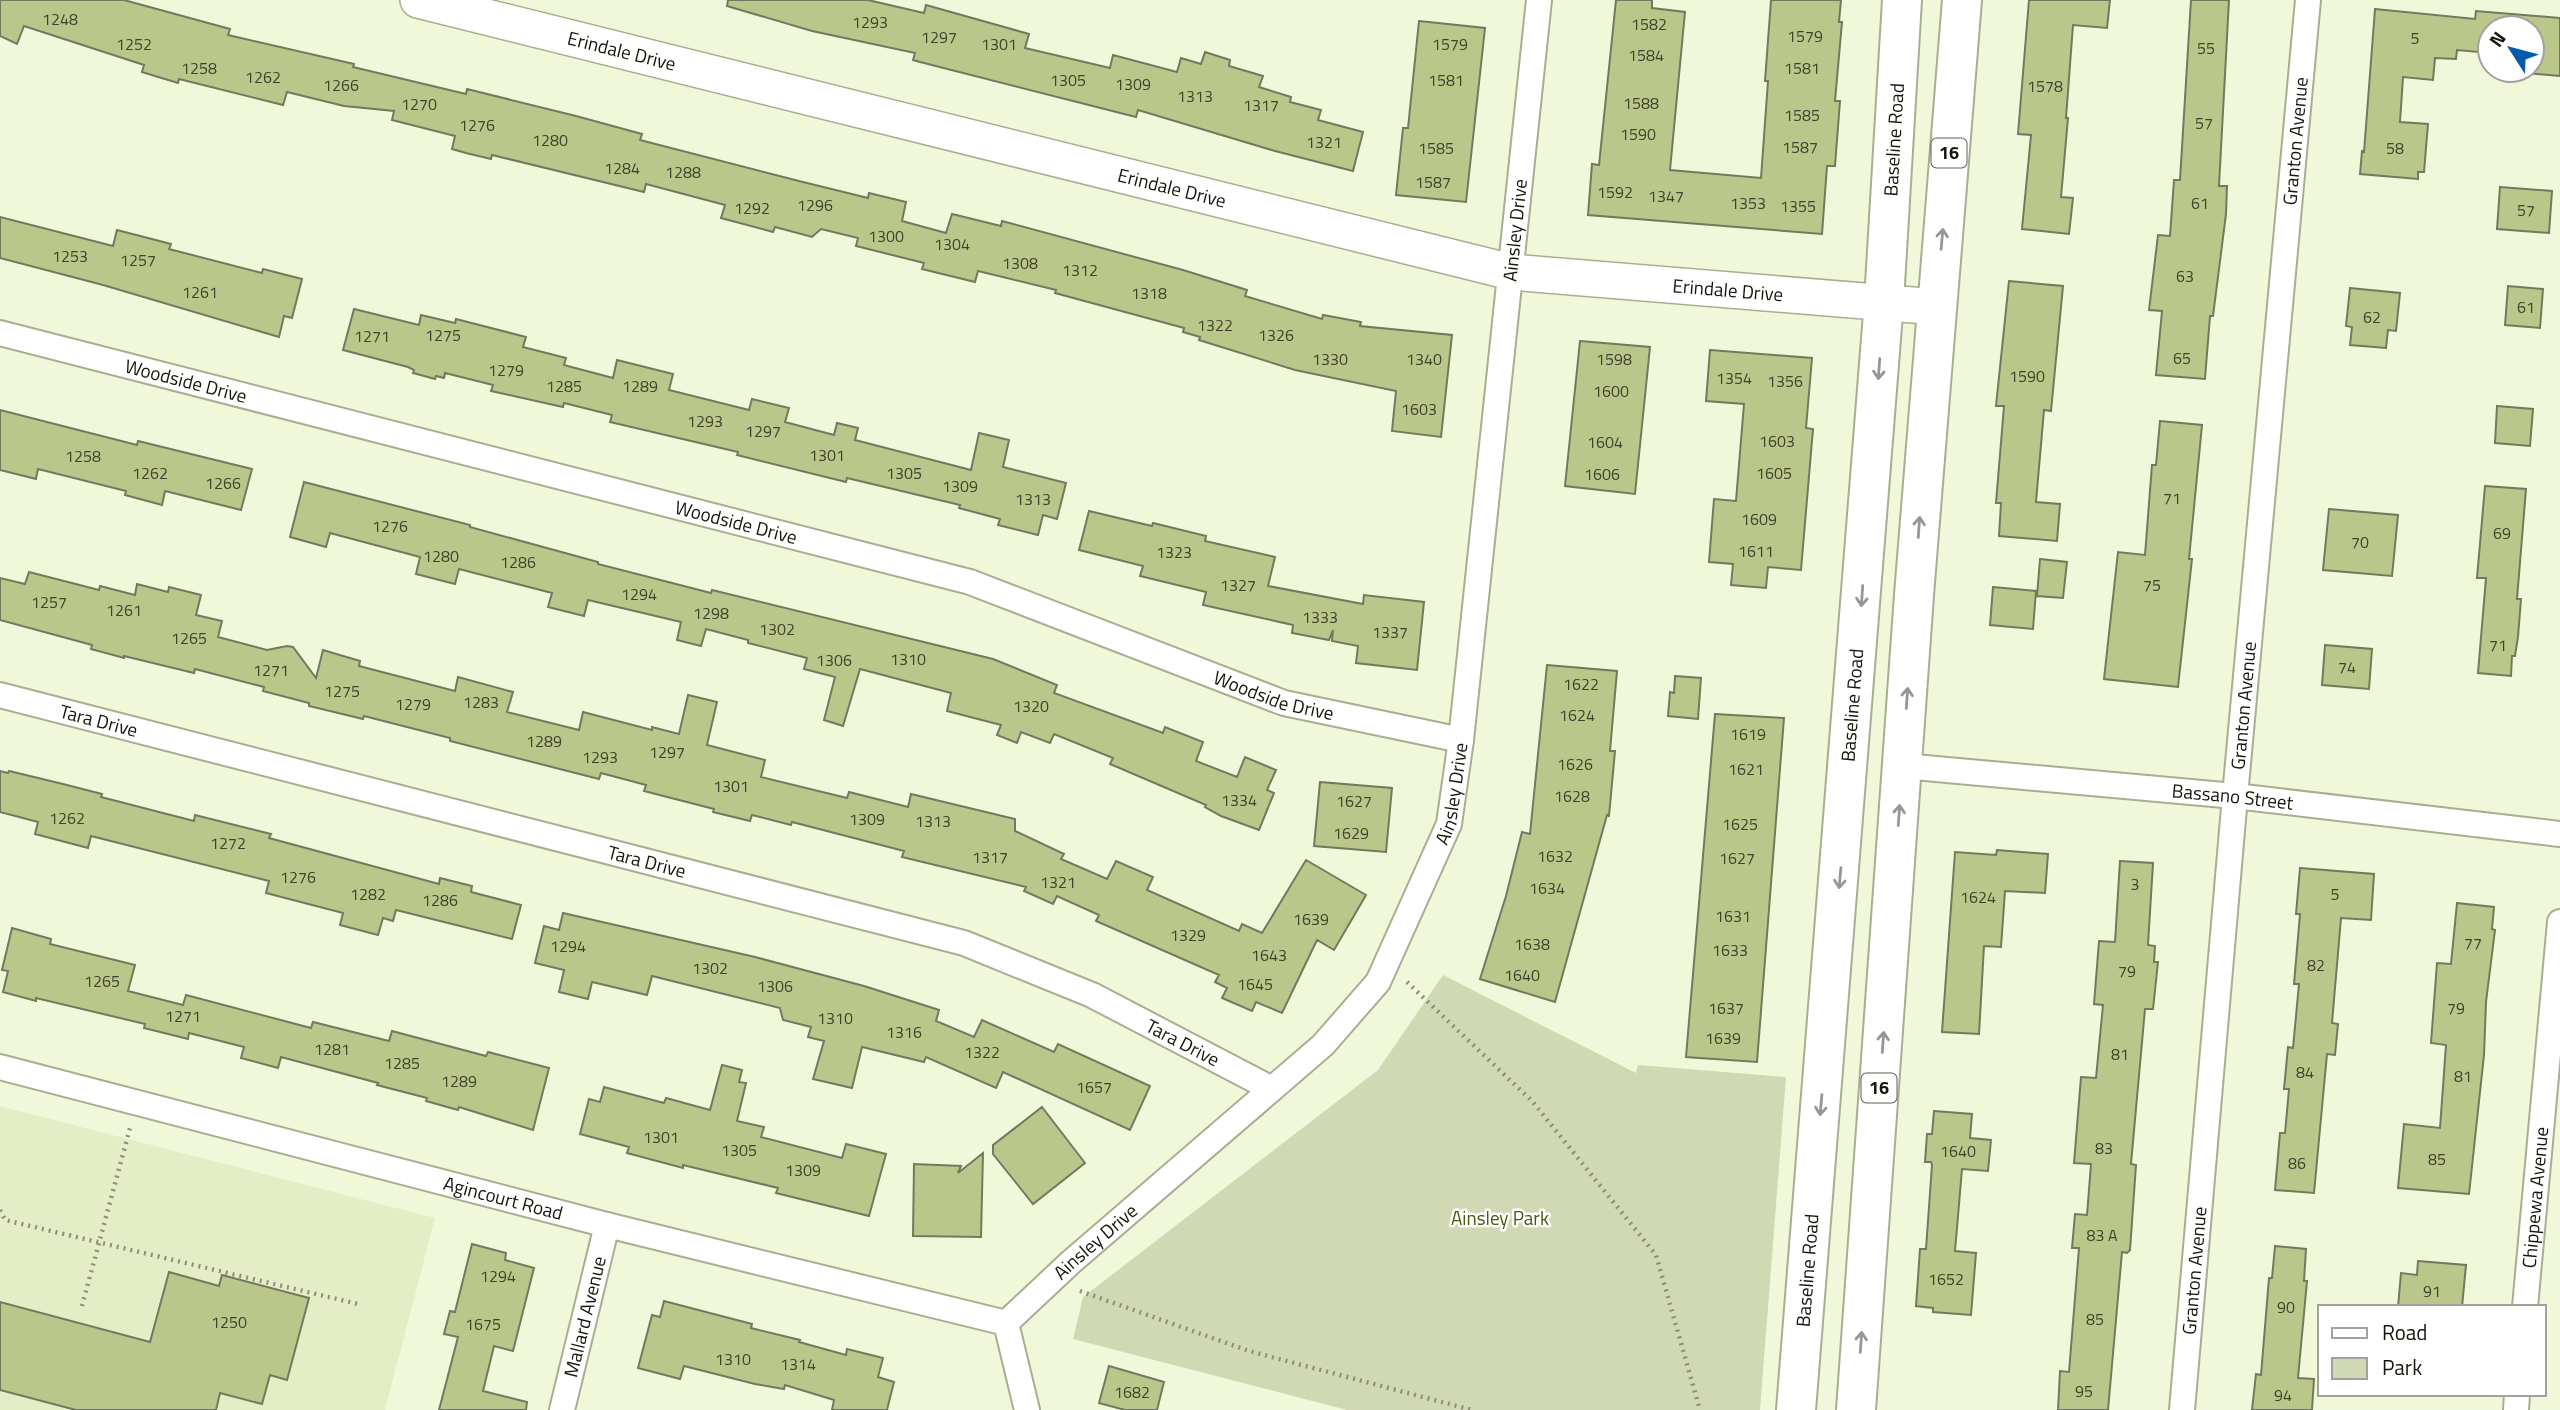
<svg xmlns="http://www.w3.org/2000/svg" width="2560" height="1410" font-family="'Titillium Web',sans-serif">
<style>
.built{fill:#e5edc7}
.green{fill:#d1d9b4}
.building{fill:#bbc78a;stroke:#73795e;stroke-width:2}
.lines{fill:none;stroke-linecap:round;stroke-linejoin:round}
.street-casing{stroke:#a8ae92;stroke-width:28}
.secondary-casing{stroke:#a8ae92;stroke-width:38}
.primary-casing{stroke:#a8ae92;stroke-width:42}
.path{stroke:#8c907b;stroke-width:4.5;stroke-dasharray:2 5;stroke-linecap:butt}
.street{stroke:#fff;stroke-width:24}
.secondary{stroke:#fff;stroke-width:35}
.primary{stroke:#fff;stroke-width:38}
.oneway{stroke:#969792}
.labels{text-anchor:middle;stroke-width:5;stroke-linejoin:round;paint-order:stroke}
.number-label{font-size:16px;fill:#3e432c}
.shield{fill:#fff;stroke:#5b5d55;stroke-width:2}
.shield-label{font-size:18px;font-weight:bold;fill:#15170c}
.street-label{font-size:19px;fill:#15170c;stroke:#fff}
.park-label{font-size:19px;fill:#4c5611;stroke:#fff}
</style>
<rect width="100%" height="100%" fill="#f1f8da"/>
<path class="built" d="M0,1106L435,1218L385,1410H0Z"/>
<path class="green" d="M1443,975L1636,1073L1638,1065L1786,1077L1760,1410H1347L1073,1339L1083,1297L1378,1070Z"/>
<path class="building" d="M0,0H124L230,29L228,35L354,64L353,67L466,94L467,89L576,116L642,134L640,140L799,181L868,198L869,193L906,202L902,221L946,233L952,214L1001,226L1002,221L1183,270L1247,290L1245,296L1322,319L1323,315L1361,322L1360,326L1452,335L1441,437L1392,431L1396,391L1295,370L1199,340L1200,337L1183,332L1184,328L1055,293L1056,290L978,271L975,282L922,269L924,263L856,246L858,238L821,229L812,237L775,227L773,232L721,218L725,205L646,184L644,192L492,155L491,159L466,153L452,149L455,136L392,120L394,111L344,106L287,92L283,105L179,79L178,83L142,72L144,65L24,26L17,44L0,36Z
M728,0H868L924,13L926,5L1029,34L1025,48L1110,68L1113,55L1177,72L1181,58L1201,64L1205,52L1230,60L1229,66L1263,76L1259,87L1291,97L1290,102L1321,110L1318,120L1363,132L1353,171L1275,151L1138,110L1136,117L920,62L913,60L915,53L812,31L727,6Z
M1616,0H1652V8L1685,12L1670,170L1761,178L1768,81H1765L1771,0H1841L1839,22H1842L1835,101H1840L1835,166H1827L1822,234L1588,215L1592,164L1599,165Z
M2029,0H2110L2107,28L2073,25L2066,118H2068L2061,197L2073,198L2069,234L2022,229L2031,135L2018,134Z
M2191,0H2229L2219,186H2227L2226,214L2213,316H2210L2205,379L2156,375L2162,311L2149,310L2158,235L2170,236L2174,180H2180Z
M2375,9L2475,19L2476,11L2560,18V76L2500,71L2532,70V28H2490V53L2457,50L2456,59L2435,58L2433,80L2403,77L2400,122L2428,124L2424,172H2418V179L2360,174L2362,151L2364,152Z
M1419,21L1485,28L1466,202L1396,195L1403,128H1408Z
M2500,187L2552,191L2549,233L2497,229Z
M0,217L113,246L117,230L171,244L169,249L262,273L263,269L302,279L292,318L284,316L279,337L103,285L0,258Z
M2009,281L2063,286L2051,411L2044,410L2036,502L2060,504L2057,541L1999,536L2001,503H1996L2004,406H1996Z
M2508,286L2543,289L2540,328L2505,325Z
M2350,288L2400,293L2396,331L2388,330L2386,348L2350,345L2352,327L2346,326Z
M354,309L419,325L421,315L455,323L456,319L526,337L523,347L566,358L564,365L613,378L617,360L673,374L669,390L749,410L752,399L789,408L785,422L834,435L837,423L858,428L855,440L971,470L979,433L1009,440L1003,467L1066,483L1057,519L1043,515L1038,535L998,525L1000,519L959,508L960,505L847,478L846,482L737,455L738,452L610,422L612,415L564,403L563,407L491,391L493,385L445,373L444,378L436,376L435,379L413,373L414,370L408,367L343,350Z
M1580,341L1650,347L1635,494L1565,486Z
M1710,350L1812,358L1806,428L1813,429L1801,570L1768,567L1766,588L1731,585L1733,564L1709,562L1714,499L1736,501L1744,404L1706,401Z
M2497,406L2533,409L2530,446L2495,443Z
M0,410L137,445L138,441L252,469L241,510L165,491L162,505L125,495L126,491L38,469L36,479L0,470Z
M2160,421L2202,425L2189,559H2192L2178,687L2104,679L2118,552L2145,555L2152,465H2156Z
M304,482L470,525V527L598,562V564L711,593L712,590L993,659L1057,685L1054,693L1163,733L1165,727L1203,742L1196,761L1237,777L1245,757L1276,770L1267,790L1274,793L1259,830L1221,816L1205,807L1206,805L1110,764L1113,758L1054,734L1050,743L1021,732L1017,743L997,735L1001,725L947,711L951,693L860,669L843,726L824,720L835,677L804,669L807,658L748,643V640L706,629L701,646L677,640L681,622L588,600L584,616L548,607L552,593L459,569L455,584L416,574L420,557L330,533L326,547L290,537Z
M2485,486L2526,489L2517,599H2521L2518,637L2515,656H2512L2511,676L2478,673L2486,578H2477Z
M2329,509L2398,515L2392,576L2323,570Z
M1089,511L1152,526L1153,523L1206,536L1205,541L1275,557L1268,586L1363,604L1364,595L1424,602L1417,670L1356,663L1358,646L1332,641L1333,630L1329,640L1292,633L1293,625L1203,605L1206,592L1140,576L1143,566L1079,550Z
M2040,559L2067,562L2063,598L2037,596Z
M29,572L99,590L100,586L135,595L137,584L168,592L169,587L201,595L196,615L222,621L218,637L267,650L287,646L293,647L316,678L323,650L360,661L359,666L455,691L458,677L513,692L507,712L579,730L583,712L652,730V727L679,734L688,695L717,702L707,745L765,760L761,777L847,798L849,792L908,807L911,794L1015,819V831L1064,854L1061,859L1107,879L1116,861L1153,877L1147,890L1239,931L1242,924L1262,933L1306,860L1366,895L1334,950L1317,940L1282,1013L1256,1002L1252,1011L1222,998L1227,988L1215,982L1219,975L1096,921L1099,915L1057,896L1053,904L1024,891L1026,887L902,857L904,851L792,822L791,825L752,815L750,821L713,812L714,809L644,791L646,785L601,773L599,779L450,741V738L364,716L363,719L309,706V703L263,691L264,687L195,669L194,673L124,656V658L91,649L92,645L0,620V578L25,584Z
M1993,587L2036,591L2033,629L1990,625Z
M2325,645L2372,649L2369,689L2322,685Z
M1547,665L1617,671L1610,751H1615L1609,816L1607,815L1555,1002L1480,979L1506,896L1522,832L1530,834Z
M1675,676L1701,678L1698,719L1668,716L1670,692L1674,693Z
M1715,714L1784,718L1757,1062L1686,1057Z
M0,771L8,773L9,771L63,784L102,794L101,797L194,821L195,815L271,834L269,838L439,884L440,878L472,886L471,892L521,905L512,939L396,910L393,921L383,918L378,935L340,925L343,913L266,893L269,881L91,836L88,848L35,834L38,822L0,812Z
M1320,782L1392,788L1386,852L1314,846Z
M1997,850L2048,854L2045,893L2005,891L2001,947L1984,946L1979,1034L1942,1032L1955,852L1996,855Z
M2120,861L2153,863L2148,945L2155,946L2154,962H2158L2153,1009H2145L2131,1164L2136,1165L2130,1250L2127,1253L2122,1252L2108,1410H2058L2060,1371L2069,1372L2079,1248H2072L2075,1214L2087,1215L2091,1164L2074,1163L2081,1077L2096,1078L2103,1005L2094,1004L2099,941L2115,942Z
M2300,868L2374,874L2371,920L2341,918L2332,1023L2338,1024L2335,1055L2327,1054L2314,1193L2275,1190L2280,1133H2285L2289,1089H2284L2288,1047L2293,1048L2299,984H2294L2300,914H2296Z
M2457,903L2494,907L2492,929L2495,930L2486,1002L2484,1055L2469,1194L2398,1188L2404,1124L2440,1128L2446,1045L2431,1043L2437,963L2451,964Z
M563,913L755,957L864,986L939,1010L936,1021L974,1037L982,1020L1054,1052L1058,1044L1150,1086L1130,1130L1003,1072L996,1088L926,1057L924,1062L862,1047L852,1088L813,1079L824,1041L808,1037L811,1027L783,1020L780,1008L652,976L647,995L592,982L588,999L559,992L564,970L535,963L544,926L559,930Z
M12,928L51,939L50,944L135,965L128,991L183,1005L186,995L311,1028L313,1022L389,1041L392,1031L486,1056L488,1052L549,1068L533,1130L459,1107L458,1110L426,1101L427,1098L377,1085L378,1083L281,1057L278,1068L241,1058L244,1047L189,1033L188,1039L144,1028L145,1024L36,998V1001L3,992L8,971L2,970Z
M722,1065L742,1070L739,1082L746,1083L737,1121L764,1127L761,1137L842,1158L846,1144L886,1154L869,1216L776,1193L778,1188L683,1165V1168L627,1153L629,1147L580,1134L589,1099L600,1102L604,1087L664,1103L666,1098L710,1110Z
M1042,1107L1085,1163L1033,1204L993,1154V1145Z
M1934,1111L1972,1114L1970,1138L1991,1140L1988,1171L1962,1169L1955,1251L1976,1253L1971,1315L1933,1312V1308L1916,1306L1920,1249H1926L1932,1165L1931,1162H1925L1927,1134H1932Z
M983,1153L981,1237L913,1236L914,1164L961,1166L958,1173Z
M472,1244L506,1253L505,1260L534,1268L513,1351L494,1346L483,1391L527,1402L526,1410H439L458,1337L444,1334L450,1311L455,1312Z
M2275,1246L2306,1249L2304,1281H2307L2298,1378L2314,1379L2312,1410H2252L2256,1374L2261,1375L2269,1278H2272Z
M2418,1261L2466,1265L2462,1307H2398L2401,1273L2417,1275Z
M169,1272L219,1286L222,1275L309,1298L287,1380L270,1375L262,1404L220,1393L216,1410H76L0,1390V1302L150,1342Z
M664,1301L752,1324L751,1328L800,1340L799,1342L846,1355L847,1349L883,1358L878,1377L894,1382L887,1410H832L834,1400L785,1385L784,1389L755,1384L684,1366L680,1379L638,1368L652,1315L660,1317Z
M1109,1366L1164,1382L1157,1410H1125L1099,1403Z"/>
<g class="lines">
<defs>
<g id="street">
<path id="s1" d="M0,333L970,582L1284,703L1461,740"/>
<path id="s2" d="M0,695L964,943L1092,995L1272,1089"/>
<path id="s3" d="M1903,766L2235,796L2560,834"/>
<path id="s4" d="M0,1067L607,1225L1006,1323"/>
<path id="s5" d="M2525,1307L2560,922"/>
<path id="s6" d="M1006,1323L1071,1262L1323,1045L1378,982L1449,824L1461,740L1539,0"/>
<path d="M1006,1323L1027,1410"/>
<path id="s7" d="M562,1410L607,1225"/>
<path id="s8" d="M2182,1410L2235,796L2308,0"/>
<path d="M2516,1410L2517,1394"/>
</g>
<g id="secondary">
<path id="s9" d="M418,0L1511,272L1937,307"/>
</g>
<g id="primary">
<path id="s10" d="M1796,1410L1884,301L1902,0"/>
<path d="M1856,1410L1914,595L1962,0"/>
</g>
</defs>
<use href="#street" class="street-casing"/>
<use href="#secondary" class="secondary-casing"/>
<use href="#primary" class="primary-casing"/>
<path class="path" d="M1407,982L1532,1101L1656,1255L1700,1410
M0,1210L5,1220L358,1304
M1080,1291L1249,1351L1472,1410
M82,1306L130,1128"/>
<use href="#street" class="street"/>
<use href="#secondary" class="secondary"/>
<use href="#primary" class="primary"/>
</g>
<defs><path id="oneway-shaft" d="M-6 0H5M1.5-3L5.5 0L1.5 3" fill="none" stroke-width="1.6" stroke-linecap="round" stroke-linejoin="round" transform="scale(1.75)"/></defs>
<g class="oneway">
<use href="#oneway-shaft" transform="translate(1942 239) rotate(-85)"/>
<use href="#oneway-shaft" transform="translate(1879 369) rotate(94)"/>
<use href="#oneway-shaft" transform="translate(1919 527) rotate(-86)"/>
<use href="#oneway-shaft" transform="translate(1862 596) rotate(94)"/>
<use href="#oneway-shaft" transform="translate(1907 698) rotate(-86)"/>
<use href="#oneway-shaft" transform="translate(1899 815) rotate(-86)"/>
<use href="#oneway-shaft" transform="translate(1840 878) rotate(95)"/>
<use href="#oneway-shaft" transform="translate(1883 1042) rotate(-86)"/>
<use href="#oneway-shaft" transform="translate(1821 1105) rotate(95)"/>
<use href="#oneway-shaft" transform="translate(1861 1342) rotate(-86)"/>
</g>
<g class="labels">
<g class="number-label">
<text x="60" y="25">1248</text>
<text x="870" y="28">1293</text>
<text x="1649" y="30">1582</text>
<text x="1805" y="42">1579</text>
<text x="939" y="43">1297</text>
<text x="2415" y="44">5</text>
<text x="134" y="50">1252</text>
<text x="999" y="50">1301</text>
<text x="1450" y="50">1579</text>
<text x="2206" y="54">55</text>
<text x="1646" y="61">1584</text>
<text x="199" y="74">1258</text>
<text x="1802" y="74">1581</text>
<text x="263" y="83">1262</text>
<text x="1068" y="86">1305</text>
<text x="1446" y="86">1581</text>
<text x="1133" y="90">1309</text>
<text x="341" y="91">1266</text>
<text x="2045" y="92">1578</text>
<text x="1195" y="102">1313</text>
<text x="1641" y="109">1588</text>
<text x="419" y="110">1270</text>
<text x="1261" y="111">1317</text>
<text x="1802" y="121">1585</text>
<text x="2204" y="129">57</text>
<text x="477" y="131">1276</text>
<text x="1638" y="140">1590</text>
<text x="550" y="146">1280</text>
<text x="1324" y="148">1321</text>
<text x="1800" y="153">1587</text>
<text x="1436" y="154">1585</text>
<text x="2395" y="154">58</text>
<text x="622" y="174">1284</text>
<text x="683" y="178">1288</text>
<text x="1433" y="188">1587</text>
<text x="1615" y="198">1592</text>
<text x="1666" y="202">1347</text>
<text x="1748" y="209">1353</text>
<text x="2200" y="209">61</text>
<text x="815" y="211">1296</text>
<text x="1798" y="212">1355</text>
<text x="752" y="214">1292</text>
<text x="2526" y="216">57</text>
<text x="886" y="242">1300</text>
<text x="952" y="250">1304</text>
<text x="70" y="262">1253</text>
<text x="138" y="266">1257</text>
<text x="1020" y="269">1308</text>
<text x="1080" y="276">1312</text>
<text x="2185" y="282">63</text>
<text x="200" y="298">1261</text>
<text x="1149" y="299">1318</text>
<text x="2526" y="313">61</text>
<text x="2372" y="323">62</text>
<text x="1215" y="331">1322</text>
<text x="443" y="341">1275</text>
<text x="1276" y="341">1326</text>
<text x="372" y="342">1271</text>
<text x="2182" y="364">65</text>
<text x="1330" y="365">1330</text>
<text x="1424" y="365">1340</text>
<text x="1614" y="365">1598</text>
<text x="506" y="376">1279</text>
<text x="2027" y="382">1590</text>
<text x="1734" y="384">1354</text>
<text x="1785" y="387">1356</text>
<text x="564" y="392">1285</text>
<text x="640" y="392">1289</text>
<text x="1611" y="397">1600</text>
<text x="1419" y="415">1603</text>
<text x="705" y="427">1293</text>
<text x="763" y="437">1297</text>
<text x="1777" y="447">1603</text>
<text x="1605" y="448">1604</text>
<text x="827" y="461">1301</text>
<text x="83" y="462">1258</text>
<text x="150" y="479">1262</text>
<text x="904" y="479">1305</text>
<text x="1774" y="479">1605</text>
<text x="1602" y="480">1606</text>
<text x="223" y="489">1266</text>
<text x="960" y="492">1309</text>
<text x="2172" y="504">71</text>
<text x="1033" y="505">1313</text>
<text x="1759" y="525">1609</text>
<text x="390" y="532">1276</text>
<text x="2502" y="539">69</text>
<text x="2360" y="548">70</text>
<text x="1756" y="557">1611</text>
<text x="1174" y="558">1323</text>
<text x="441" y="562">1280</text>
<text x="518" y="568">1286</text>
<text x="1238" y="591">1327</text>
<text x="2152" y="591">75</text>
<text x="639" y="600">1294</text>
<text x="49" y="608">1257</text>
<text x="124" y="616">1261</text>
<text x="711" y="619">1298</text>
<text x="1320" y="623">1333</text>
<text x="777" y="635">1302</text>
<text x="1390" y="638">1337</text>
<text x="189" y="644">1265</text>
<text x="2498" y="651">71</text>
<text x="908" y="665">1310</text>
<text x="834" y="666">1306</text>
<text x="2347" y="673">74</text>
<text x="271" y="676">1271</text>
<text x="1581" y="690">1622</text>
<text x="342" y="697">1275</text>
<text x="481" y="708">1283</text>
<text x="413" y="710">1279</text>
<text x="1031" y="712">1320</text>
<text x="1577" y="721">1624</text>
<text x="1748" y="740">1619</text>
<text x="544" y="747">1289</text>
<text x="667" y="758">1297</text>
<text x="600" y="763">1293</text>
<text x="1575" y="770">1626</text>
<text x="1746" y="775">1621</text>
<text x="731" y="792">1301</text>
<text x="1572" y="802">1628</text>
<text x="1239" y="806">1334</text>
<text x="1354" y="807">1627</text>
<text x="67" y="824">1262</text>
<text x="867" y="825">1309</text>
<text x="933" y="827">1313</text>
<text x="1740" y="830">1625</text>
<text x="1351" y="839">1629</text>
<text x="228" y="849">1272</text>
<text x="1555" y="862">1632</text>
<text x="990" y="863">1317</text>
<text x="1737" y="864">1627</text>
<text x="298" y="883">1276</text>
<text x="1058" y="888">1321</text>
<text x="2135" y="890">3</text>
<text x="1547" y="894">1634</text>
<text x="368" y="900">1282</text>
<text x="2335" y="900">5</text>
<text x="1978" y="903">1624</text>
<text x="440" y="906">1286</text>
<text x="1733" y="922">1631</text>
<text x="1311" y="925">1639</text>
<text x="1188" y="941">1329</text>
<text x="2473" y="949">77</text>
<text x="1532" y="950">1638</text>
<text x="568" y="952">1294</text>
<text x="1730" y="956">1633</text>
<text x="1269" y="961">1643</text>
<text x="2316" y="971">82</text>
<text x="710" y="974">1302</text>
<text x="2127" y="977">79</text>
<text x="1522" y="981">1640</text>
<text x="102" y="987">1265</text>
<text x="1255" y="990">1645</text>
<text x="775" y="992">1306</text>
<text x="1726" y="1014">1637</text>
<text x="2456" y="1014">79</text>
<text x="183" y="1022">1271</text>
<text x="835" y="1024">1310</text>
<text x="904" y="1038">1316</text>
<text x="1723" y="1044">1639</text>
<text x="332" y="1055">1281</text>
<text x="982" y="1058">1322</text>
<text x="2120" y="1060">81</text>
<text x="402" y="1069">1285</text>
<text x="2305" y="1078">84</text>
<text x="2463" y="1082">81</text>
<text x="459" y="1087">1289</text>
<text x="1094" y="1093">1657</text>
<text x="661" y="1143">1301</text>
<text x="2104" y="1154">83</text>
<text x="739" y="1156">1305</text>
<text x="1958" y="1157">1640</text>
<text x="2437" y="1165">85</text>
<text x="2297" y="1169">86</text>
<text x="803" y="1176">1309</text>
<text x="2102" y="1241">83 A</text>
<text x="498" y="1282">1294</text>
<text x="1946" y="1285">1652</text>
<text x="2432" y="1297">91</text>
<text x="2286" y="1313">90</text>
<text x="2095" y="1325">85</text>
<text x="229" y="1328">1250</text>
<text x="483" y="1330">1675</text>
<text x="733" y="1365">1310</text>
<text x="798" y="1370">1314</text>
<text x="2084" y="1397">95</text>
<text x="1132" y="1398">1682</text>
<text x="2283" y="1401">94</text>
</g>
<g class="shield">
<rect x="1931.5" y="138.5" width="35" height="29" rx="5"/>
<rect x="1861.5" y="1073.5" width="35" height="29" rx="5"/>
</g>
<g class="shield-label">
<text x="1949" y="159">16</text>
<text x="1879" y="1094">16</text>
</g>
<g class="street-label">
<text dy="7" stroke="none"><textPath href="#s9" startOffset="210">Erindale Drive</textPath></text>
<text dy="7" stroke="none"><textPath href="#s10" startOffset="1274">Baseline Road</textPath></text>
<text dy="7" stroke="none"><textPath href="#s8" startOffset="1274">Granton Avenue</textPath></text>
<text dy="7" stroke="none"><textPath href="#s9" startOffset="777">Erindale Drive</textPath></text>
<text dy="7" stroke="none"><textPath href="#s6" startOffset="1276">Ainsley Drive</textPath></text>
<text dy="7" stroke="none"><textPath href="#s9" startOffset="1344">Erindale Drive</textPath></text>
<text dy="7" stroke="none"><textPath href="#s1" startOffset="192">Woodside Drive</textPath></text>
<text dy="7" stroke="none"><textPath href="#s1" startOffset="760">Woodside Drive</textPath></text>
<text dy="7" stroke="none"><textPath href="#s1" startOffset="1326">Woodside Drive</textPath></text>
<text dy="7" stroke="none"><textPath href="#s10" startOffset="707">Baseline Road</textPath></text>
<text dy="7" stroke="none"><textPath href="#s8" startOffset="707">Granton Avenue</textPath></text>
<text dy="7" stroke="none"><textPath href="#s2" startOffset="102">Tara Drive</textPath></text>
<text dy="7" stroke="none"><textPath href="#s6" startOffset="709">Ainsley Drive</textPath></text>
<text dy="7" stroke="none"><textPath href="#s3" startOffset="331">Bassano Street</textPath></text>
<text dy="7" stroke="none"><textPath href="#s2" startOffset="668">Tara Drive</textPath></text>
<text dy="7" stroke="none"><textPath href="#s2" startOffset="1236">Tara Drive</textPath></text>
<text dy="7" stroke="none"><textPath href="#s4" startOffset="520">Agincourt Road</textPath></text>
<text dy="7" stroke="none"><textPath href="#s5" startOffset="110">Chippewa Avenue</textPath></text>
<text dy="7" stroke="none"><textPath href="#s6" startOffset="121">Ainsley Drive</textPath></text>
<text dy="7" stroke="none"><textPath href="#s10" startOffset="140">Baseline Road</textPath></text>
<text dy="7" stroke="none"><textPath href="#s8" startOffset="140">Granton Avenue</textPath></text>
<text dy="7" stroke="none"><textPath href="#s7" startOffset="96">Mallard Avenue</textPath></text>
</g>
<g class="park-label">
<text x="1500" y="1225">Ainsley Park</text>
</g>
</g>
<rect x="2318" y="1305" width="228" height="91" fill="#ffffff" stroke="#a1a29e" stroke-width="2"/>
<rect x="2332" y="1328" width="35" height="10" fill="#ffffff" stroke="#a1a29e" stroke-width="2"/>
<text x="2382" y="1340" font-size="21" fill="#15170c">Road</text>
<rect x="2332" y="1358" width="35" height="21" fill="#d1d9b4" stroke="#a1a29e" stroke-width="2"/>
<text x="2382" y="1375" font-size="21" fill="#15170c">Park</text>
<g transform="translate(2511 49) rotate(306)"><circle r="33" fill="#ffffff" stroke="#a1a29e" stroke-width="2"/>
<path d="M0-5L12 26L0 18L-12 26Z" fill="#035ba9"/>
<text y="-10" font-size="19" font-weight="bold" text-anchor="middle" fill="#15170c">N</text>
</g>
</svg>
